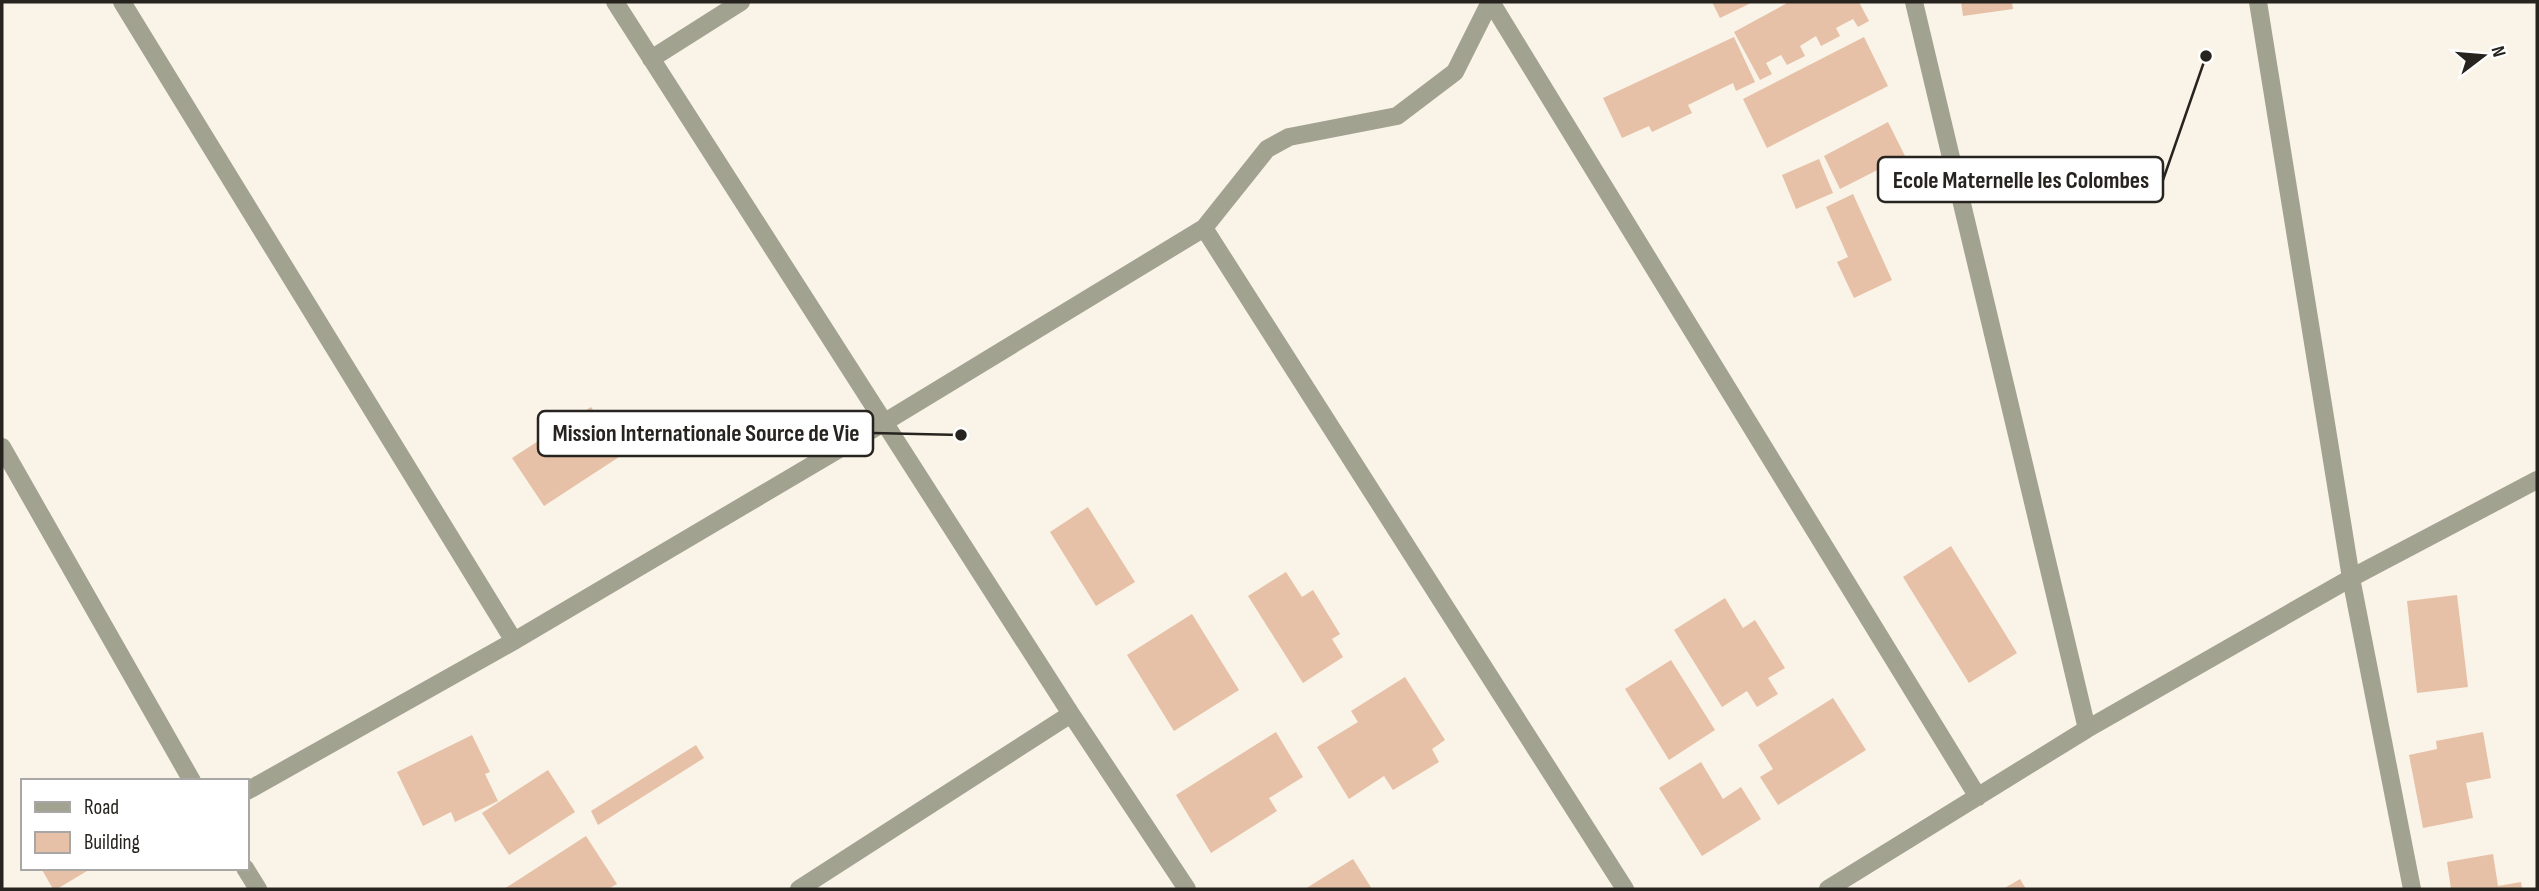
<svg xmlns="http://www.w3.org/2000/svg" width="2539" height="891" font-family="'Sofia Sans Condensed',sans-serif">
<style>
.building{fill:#e6c1a7}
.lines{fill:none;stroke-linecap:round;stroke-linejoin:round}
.minor{stroke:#a2a290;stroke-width:18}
.leader{fill:none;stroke:#272420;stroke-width:2.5}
.callout-dot{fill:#272420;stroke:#fff;stroke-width:2.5}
.callout{fill:#fff;stroke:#272420;stroke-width:2.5}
.callout-label{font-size:24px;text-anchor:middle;font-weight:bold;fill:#272420}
</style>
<rect width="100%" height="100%" fill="#faf3e7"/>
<path class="building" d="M1712,2H1753L1720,18Z
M1789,2H1859L1869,21L1858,27L1853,19L1836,28L1840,36L1821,46L1816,36L1800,46L1805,56L1787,65L1781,55L1766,63L1772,74L1760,80L1734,32Z
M1961,2H2012L2013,9L1963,16Z
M1734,37L1755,82L1736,91L1733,83L1688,105L1692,113L1652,132L1649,126L1622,138L1603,98Z
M1864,37L1888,86L1767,148L1743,99Z
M1888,122L1905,156L1840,189L1824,156Z
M1819,159L1833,193L1796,209L1782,175Z
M1853,194L1892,280L1854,298L1837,262L1848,257L1826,207Z
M591,407L622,455L544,506L512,458Z
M1088,507L1135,582L1096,606L1050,532Z
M1951,546L2017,653L1969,683L1903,577Z
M1286,572L1302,597L1313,590L1340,634L1332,639L1343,657L1303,683L1248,596Z
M2457,595L2468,687L2417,693L2407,601Z
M1725,598L1743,628L1755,620L1785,668L1768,678L1778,694L1757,707L1747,691L1722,707L1674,630Z
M1192,614L1239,690L1174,731L1127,655Z
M1671,660L1715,730L1669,760L1625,689Z
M1405,677L1445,740L1432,749L1439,762L1393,790L1384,776L1349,799L1317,747L1358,722L1351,711Z
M1833,698L1866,750L1778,805L1760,777L1773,769L1758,745Z
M1276,732L1303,777L1269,798L1277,811L1211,853L1176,795Z
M2483,732L2491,778L2466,783L2473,818L2423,828L2409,755L2437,749L2436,741Z
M472,735L490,772L485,774L498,801L455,822L451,812L423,826L397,772Z
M696,745L704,758L598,825L591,811Z
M1701,762L1723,799L1741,787L1761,819L1702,856L1659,788Z
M548,770L575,812L509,855L482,813Z
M586,836L617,884L608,889H504Z
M2493,854L2498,886L2521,882L2522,889H2451L2447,862Z
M1353,859L1372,889H1305Z
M41,868H92L57,889H53Z
M2020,879L2026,889H2003Z"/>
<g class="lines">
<path class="minor" d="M122,2L514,641
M615,2L1071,714L1187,889
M1491,2L1978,797
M1914,2L2087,729
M2258,2L2351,578L2412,889
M651,59L741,2
M1204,228L1625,889
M2,447L192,781
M247,791L514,641L885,422L1204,228L1267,149L1289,137L1397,116L1455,72L1490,2
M245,868L258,889
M799,889L1071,714
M1828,889L2087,729L2351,578L2537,480"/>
</g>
<path class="leader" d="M2206 56L2163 180M961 435L873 433"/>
<g class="callout-dot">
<circle cx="2206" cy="56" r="7"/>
<circle cx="961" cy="435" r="7"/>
</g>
<g class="callout">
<rect x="1878" y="157" width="285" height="45" rx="7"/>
<rect x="538" y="411" width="335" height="45" rx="7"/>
</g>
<g class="callout-label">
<text x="2021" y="188">Ecole Maternelle les Colombes</text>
<text x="706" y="441">Mission Internationale Source de Vie</text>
</g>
<rect width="2539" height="891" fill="none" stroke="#272420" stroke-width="7"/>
<rect x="21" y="779" width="228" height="91" fill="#ffffff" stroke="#a9a7a6" stroke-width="2"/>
<rect x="35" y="802" width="35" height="10" fill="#a2a290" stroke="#a9a7a6" stroke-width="2"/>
<text x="84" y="814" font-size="21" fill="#272420">Road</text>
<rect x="35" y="832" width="35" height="21" fill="#e6c1a7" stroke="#a9a7a6" stroke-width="2"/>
<text x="84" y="849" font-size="21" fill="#272420">Building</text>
<g transform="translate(2483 56) rotate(74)" stroke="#ffffff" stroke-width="5" paint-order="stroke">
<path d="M0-5L12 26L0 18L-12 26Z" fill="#272420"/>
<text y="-10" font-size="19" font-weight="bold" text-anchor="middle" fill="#272420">N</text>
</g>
</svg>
